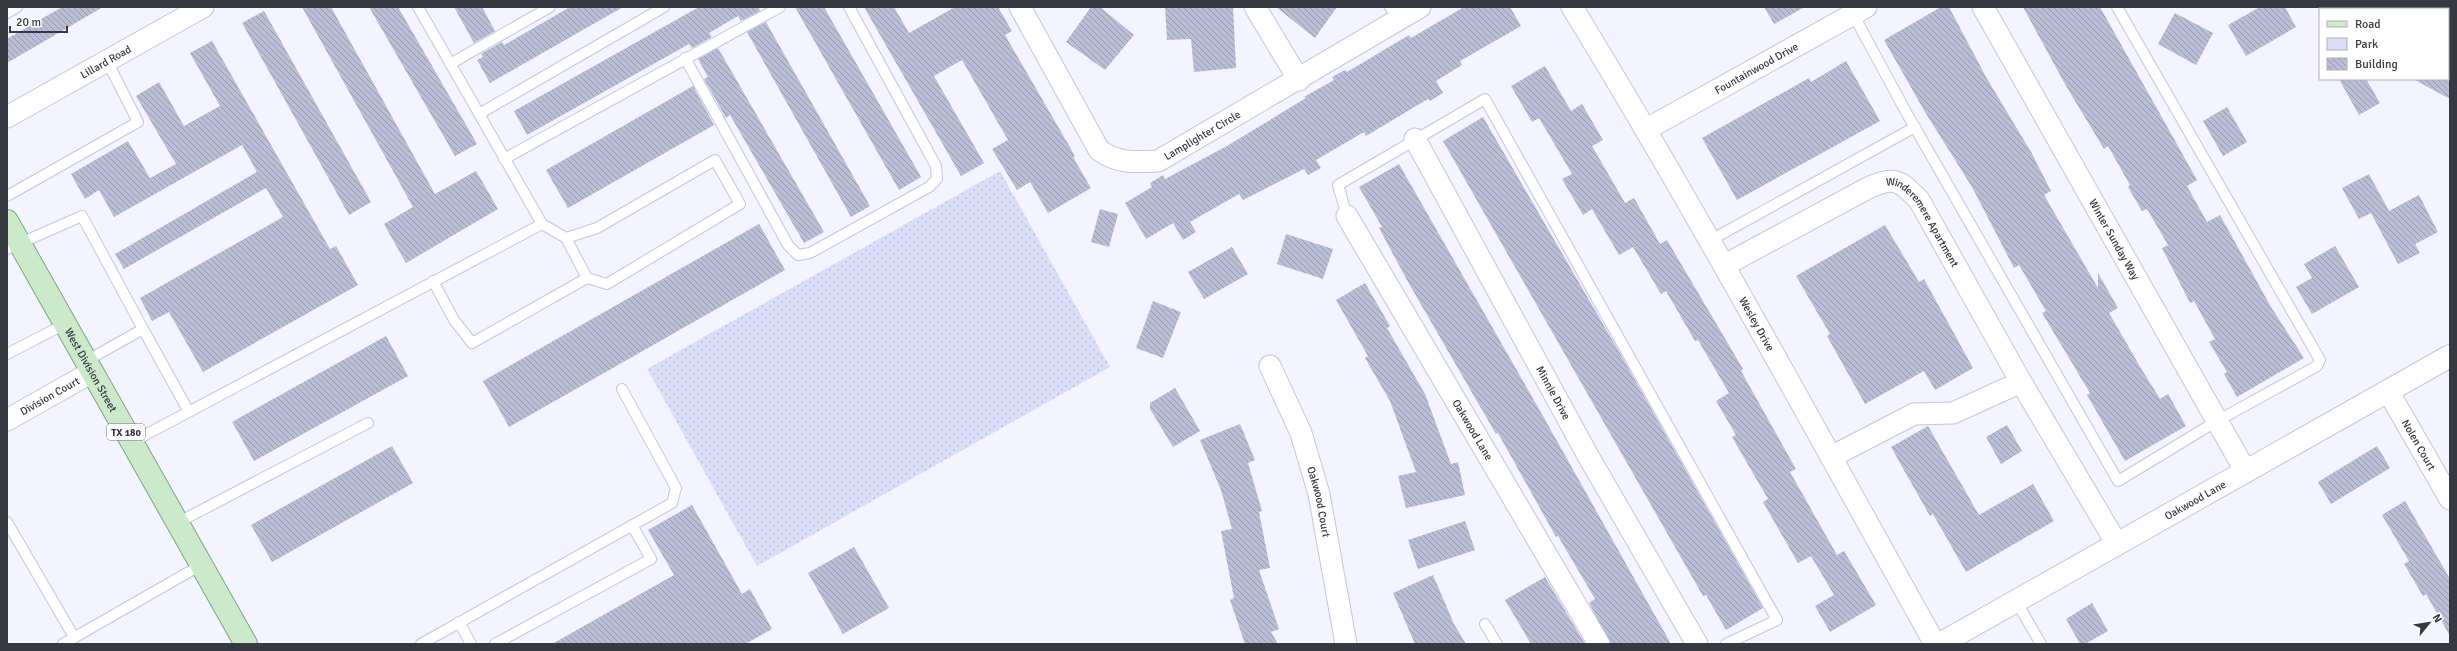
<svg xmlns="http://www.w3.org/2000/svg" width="2457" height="651" font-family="Signika,sans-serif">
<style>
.green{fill:url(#green-dots)}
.building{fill:url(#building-back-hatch)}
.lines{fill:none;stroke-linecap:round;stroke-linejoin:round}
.service-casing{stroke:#c2c5de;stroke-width:12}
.minor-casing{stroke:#c2c5de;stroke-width:23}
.tertiary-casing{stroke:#c2c5de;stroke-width:24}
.primary-casing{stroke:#7fa382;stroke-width:24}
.service{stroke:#fff;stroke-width:10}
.minor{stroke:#fff;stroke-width:21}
.tertiary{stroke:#fff;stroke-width:22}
.primary{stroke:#caeac9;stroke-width:22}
.labels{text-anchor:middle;stroke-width:3;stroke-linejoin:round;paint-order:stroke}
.shield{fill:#fff;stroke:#72747b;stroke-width:1}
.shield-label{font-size:10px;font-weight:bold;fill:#363842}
.street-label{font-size:11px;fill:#363842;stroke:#fff}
</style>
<defs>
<pattern id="green-dots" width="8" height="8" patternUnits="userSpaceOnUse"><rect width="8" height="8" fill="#dbdef9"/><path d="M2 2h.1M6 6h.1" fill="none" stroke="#bdbfd7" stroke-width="1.8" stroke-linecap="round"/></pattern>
<pattern id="building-back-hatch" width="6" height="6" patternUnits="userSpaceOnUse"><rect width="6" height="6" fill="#babdd6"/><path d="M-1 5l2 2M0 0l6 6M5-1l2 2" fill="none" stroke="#989baf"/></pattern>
</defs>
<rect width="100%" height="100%" fill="#f3f4ff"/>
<path class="green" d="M1000,171L1110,367L757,566L647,369Z"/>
<path class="building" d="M62,7H103L7,63V39Z
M302,7H331L435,194L476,171L498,209L406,263L384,224L413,207Z
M369,7H398L477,144L455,156Z
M454,7H482L495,31L474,43Z
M570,7H623L490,83L477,60L483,57L481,54L502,42L504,45Z
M699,7H758L760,11L741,21L738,16L709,33L712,37L692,48L689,44L527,135L514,111Z
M795,7H824L921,177L899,190Z
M864,7H894L909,33L955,7H998L1012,31L1005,35L1075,156L1073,157L1091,188L1048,213L1030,182L1017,190L992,149L1008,140L962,60L934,76L984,163L961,176Z
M1091,7H1100L1134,35L1105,70L1066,42Z
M1165,7H1233L1236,68L1194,72L1191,39L1167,40Z
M1276,7H1337L1315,38Z
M1464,7H1510L1521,26L1460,61L1462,65L1436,81L1443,93L1430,101L1428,99L1366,136L1364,132L1316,160L1321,168L1308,175L1304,169L1243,200L1239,194L1190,222L1196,232L1183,240L1173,223L1146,239L1125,203L1152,187L1150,183L1163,175L1165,179L1227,146L1306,98L1304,97L1334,80L1332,77L1345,70L1347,72L1409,35L1411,38Z
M1764,7H1805L1774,24Z
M1941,7H1949L1986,77L2031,152L2051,191L2044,195L2098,288V273L2118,308L2109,313L2139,365L2160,399L2168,394L2186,426L2125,461L2087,395L2090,393L2042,313L2046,311L2019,265L2014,268L1972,187L1925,112L1884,40Z
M2023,7H2100L2197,180L2187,186L2207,222L2220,215L2271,307L2304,358L2237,397L2224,374L2227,372L2209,342L2215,339L2194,301L2190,303L2162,248L2168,245L2147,209L2142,211L2128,187L2130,185L2108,146L2104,149L2066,86Z
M2260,7H2285L2296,27L2246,56L2228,25Z
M264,11L371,202L349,215L242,23Z
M2175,13L2213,33L2196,65L2158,44Z
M766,22L870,206L851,217L747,32Z
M212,41L330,249L336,246L358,285L203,372L169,312L152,321L140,298L283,217L266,188L124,269L115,254L257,172L242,145L114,217L99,190L85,199L71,174L128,141L150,178L176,164L136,96L159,82L184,126L220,106L190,53Z
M718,48L824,232L804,243L730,115L726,118L704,79L708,77L698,59Z
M1846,61L1880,121L1737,200L1702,138L1809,78L1811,82Z
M1545,66L1571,111L1582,104L1603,140L1592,146L1625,203L1634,198L1660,244L1667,240L1743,369L1741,371L1796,469L1790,472L1837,555L1844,551L1876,605L1830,632L1815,606L1834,595L1811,556L1798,563L1763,502L1768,499L1732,437L1736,435L1716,401L1729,393L1698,340L1695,341L1666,291L1661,294L1633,247L1619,255L1592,209L1583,215L1562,179L1572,174L1539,118L1532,122L1511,86Z
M2339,79H2366L2380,103L2359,115Z
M2413,79H2450V99Z
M693,86L714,125L568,208L546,170Z
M2227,107L2247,142L2223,156L2203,121Z
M1483,117L1621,355L1763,608L1726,630L1706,595L1703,596L1443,141Z
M1399,164L1539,409L1671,644H1611L1589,603L1595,599L1558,536L1556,537L1498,433L1496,434L1408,282L1379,228L1382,227L1359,187Z
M2369,174L2389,211L2419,195L2438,232L2415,244L2420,253L2398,264L2371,213L2359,219L2342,188Z
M1100,209L1118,214L1109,247L1091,242Z
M759,224L785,270L509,427L483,381Z
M1885,225L1919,282L1924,279L1973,368L1935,390L1924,371L1865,404L1827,336L1830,334L1796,276Z
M1286,234L1333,249L1323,279L1277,264Z
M2335,246L2359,287L2312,314L2296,287L2312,278L2304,264Z
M1232,247L1248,274L1204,299L1188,272Z
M1365,283L1390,326L1387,328L1425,394L1451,464L1458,462L1465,495L1406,508L1398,476L1416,472L1390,401L1365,358L1368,356L1336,300Z
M1153,301L1181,312L1163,358L1136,348Z
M386,336L408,376L254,461L232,422Z
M1175,388L1200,431L1173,447L1150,409V403Z
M1240,424L1255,460L1248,463L1262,511L1259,512L1270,568L1259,570L1279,629L1271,632L1278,644H1245L1230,600L1234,598L1221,531L1232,529L1221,490L1200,440Z
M2007,425L2022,451L2001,464L1986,437Z
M1928,426L1979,515L2033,484L2054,521L1966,572L1933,514L1930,516L1891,447Z
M392,446L413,483L272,562L251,525Z
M2377,446L2390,468L2331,504L2318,482Z
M2405,501L2450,579V636L2426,594L2423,596L2404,564L2409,561L2382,515Z
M692,505L742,594L750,589L772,629L745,644H552L674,575L648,530Z
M1465,521L1475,550L1418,569L1408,540Z
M854,547L889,608L843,634L808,573Z
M1433,575L1454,624L1466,644H1415L1393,593Z
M1545,577L1585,644H1531L1505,600Z
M2092,603L2108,631L2085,644H2080L2066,619Z"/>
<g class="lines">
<defs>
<path id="service" d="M418,7L542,224
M1390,7L1398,20
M7,13L17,7
M1853,14L1906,112L2118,481L2217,421L2317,366L2320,360L2117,7
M685,58L788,245L798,255L810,253L929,187L937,179L936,166L849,7
M450,64L550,7
M479,114L664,7
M504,159L780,7
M7,196L138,122L107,61
M1347,216L1338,185L1485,99L1777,620L1726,644
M566,238L597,228L715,160L740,204L607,284L587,278
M1711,240L1915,127
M7,249L82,216L143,329L86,361
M143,329L189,412
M7,354L65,324
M132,442L542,224L566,238L587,278L472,343L454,320L433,281
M7,522L74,637
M177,523L368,423
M2016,601L2041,644
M459,622L471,644
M1485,624L1497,644
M63,644L201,565
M421,644L672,503L676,488L622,389
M495,644L651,559L632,525"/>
<g id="minor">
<path id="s1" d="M1020,7L1099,150C1118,164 1136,162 1158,161L1420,7"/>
<path d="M1255,7L1299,80"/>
<path id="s2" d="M1572,7C1700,216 1816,431 1935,644"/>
<path id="s3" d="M1983,7L2246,472"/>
<path id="s4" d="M7,117L203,7"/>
<path id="s5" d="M1647,129L1866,7"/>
<path id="s6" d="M1415,139L1587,454L1697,644"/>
<path id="s7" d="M1347,216L1599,644"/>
<path id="s8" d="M1725,265L1868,188C1896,176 1899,180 1919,200L2021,382L2117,544"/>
<path id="s9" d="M1270,366L1301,433L1319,494L1346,644"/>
<path id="s10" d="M2388,391L2450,499"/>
<path id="s11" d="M7,420L92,372"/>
<path d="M1831,457L1914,414L1953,413L2021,382"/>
</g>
<g id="tertiary">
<path id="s12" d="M1940,644L2450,356"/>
</g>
<g id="primary">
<path id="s13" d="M7,221L246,644"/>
</g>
</defs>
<use href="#service" class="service-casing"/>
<use href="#minor" class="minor-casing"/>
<use href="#tertiary" class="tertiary-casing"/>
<use href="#primary" class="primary-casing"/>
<use href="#service" class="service"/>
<use href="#minor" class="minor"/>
<use href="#tertiary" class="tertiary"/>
<use href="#primary" class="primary"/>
</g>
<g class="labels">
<rect class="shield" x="107" y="424" width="38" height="16" rx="3"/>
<g class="shield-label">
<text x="126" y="436">TX 180</text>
</g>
<g class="street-label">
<text dy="4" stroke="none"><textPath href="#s4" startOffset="113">Lillard Road</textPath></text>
<text dy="4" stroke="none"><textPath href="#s5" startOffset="125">Fountainwood Drive</textPath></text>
<text dy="4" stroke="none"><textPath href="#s1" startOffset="276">Lamplighter Circle</textPath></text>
<text dy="4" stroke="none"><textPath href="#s8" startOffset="239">Winderemere Apartment</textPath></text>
<text dy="4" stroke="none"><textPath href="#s3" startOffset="267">Winter Sunday Way</textPath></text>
<text dy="4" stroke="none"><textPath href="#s2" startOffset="367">Wesley Drive</textPath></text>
<text dy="4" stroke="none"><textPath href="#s13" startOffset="171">West Division Street</textPath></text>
<text dy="4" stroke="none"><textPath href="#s6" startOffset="289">Minnie Drive</textPath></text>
<text dy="4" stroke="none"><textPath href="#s11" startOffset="49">Division Court</textPath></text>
<text dy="4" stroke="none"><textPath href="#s7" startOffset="248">Oakwood Lane</textPath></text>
<text dy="4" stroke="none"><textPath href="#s10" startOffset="62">Nolen Court</textPath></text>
<text dy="4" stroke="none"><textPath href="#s12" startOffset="293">Oakwood Lane</textPath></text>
<text dy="4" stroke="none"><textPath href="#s9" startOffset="145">Oakwood Court</textPath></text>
</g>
</g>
<rect width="2457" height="651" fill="none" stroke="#363842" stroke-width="16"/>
<rect x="2319" y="8" width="130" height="72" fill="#ffffff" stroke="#afafb3"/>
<rect x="2327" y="21" width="20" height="6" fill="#caeac9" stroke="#afafb3"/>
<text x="2355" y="28" font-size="12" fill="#363842">Road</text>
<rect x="2327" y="38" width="20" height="12" fill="#dbdef9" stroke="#afafb3"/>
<text x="2355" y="48" font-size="12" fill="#363842">Park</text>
<rect x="2327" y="58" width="20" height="12" fill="url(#building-back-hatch)" stroke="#afafb3"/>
<text x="2355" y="68" font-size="12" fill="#363842">Building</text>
<g transform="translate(2429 623) rotate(60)" stroke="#ffffff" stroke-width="3" paint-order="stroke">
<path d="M0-3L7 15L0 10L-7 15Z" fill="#363842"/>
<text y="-6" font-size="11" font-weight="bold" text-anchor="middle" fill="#363842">N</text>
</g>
<path d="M10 26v6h57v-6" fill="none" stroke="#363842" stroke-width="2"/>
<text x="16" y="26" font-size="12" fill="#363842" stroke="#ffffff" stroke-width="3" paint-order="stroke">20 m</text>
</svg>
